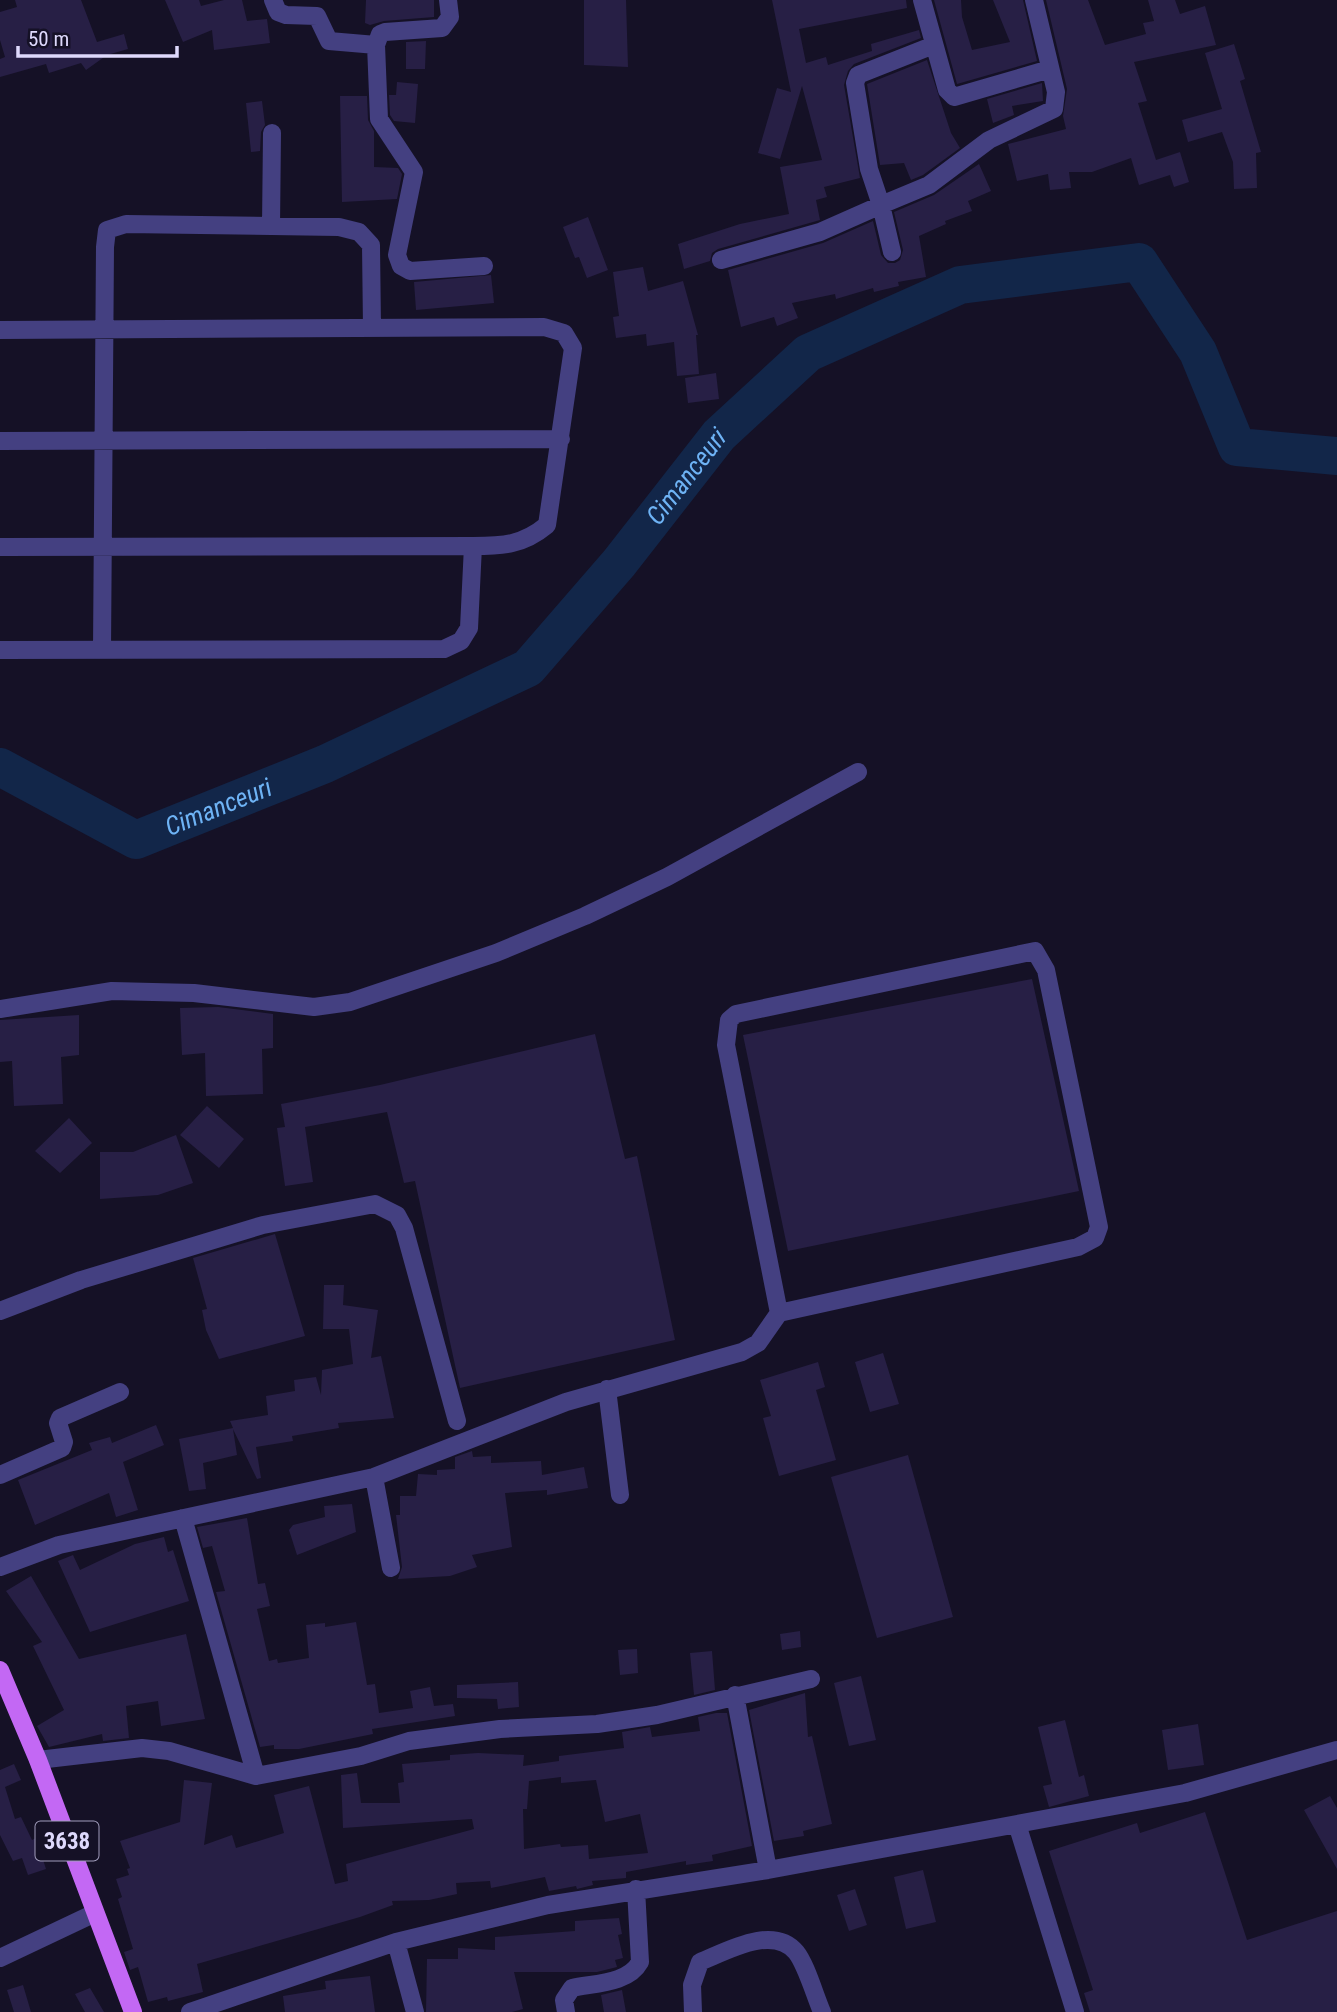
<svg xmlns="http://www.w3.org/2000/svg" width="1337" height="2012" font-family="'Roboto Condensed',sans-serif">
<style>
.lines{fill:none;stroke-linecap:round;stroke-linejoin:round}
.river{stroke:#122649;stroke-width:38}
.building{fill:#271f45;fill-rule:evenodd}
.minor{stroke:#444081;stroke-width:18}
.major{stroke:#c368f4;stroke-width:18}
.labels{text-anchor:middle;stroke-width:6;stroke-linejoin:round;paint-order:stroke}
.shield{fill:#151126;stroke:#a29dbc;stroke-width:2}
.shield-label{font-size:23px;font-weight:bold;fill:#ded9fc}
.water-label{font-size:26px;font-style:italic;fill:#6eb3f5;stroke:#151126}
</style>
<rect width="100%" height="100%" fill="#151126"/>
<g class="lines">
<path class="river" id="s1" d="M0,767L136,840L325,764L528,668L619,563L719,435L808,353L960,285L1139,262L1198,352L1237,447L1337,456"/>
</g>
<path class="building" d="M15,0H81L97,42L124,34L128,49L107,55L86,70L81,63L49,73L46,64L0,77V59L5,57L0,40V12L17,7Z
M165,0H199L201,6L224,0H242L247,21L267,19L270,43L214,50L212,30L183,42Z
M366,0H434V17L384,21L370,25L365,23Z
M584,0H626L628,67L584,65Z
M772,0H906L907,8L799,29L806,63L826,57L828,65L872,51L871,44L919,30L921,38L854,64L848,71L844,85L860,178L824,187L827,197L816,200L820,220L718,249L712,253L710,261L684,269L678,244L740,224L789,214L780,167L822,160L802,86L780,159L758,153L777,88L791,92Z
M934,0H961L962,17L972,50L1010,42L993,0H1023L1037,61L957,84Z
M1046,0H1088L1105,45L1146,34L1143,23L1154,21L1148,0H1175L1180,14L1205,6L1216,45L1134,62L1147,101L1138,103L1156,160L1180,152L1189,182L1174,187L1170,175L1139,185L1131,158L1092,172H1069L1071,188L1050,190L1048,174L1017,181L1008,144L1066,129L1063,116L1067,89Z
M426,41L425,69H406V42Z
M1234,44L1245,79L1240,81L1261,152L1256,153L1257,188L1234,189L1233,162L1222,132L1188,142L1182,120L1222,109L1205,53Z
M927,60L951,133L960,148L923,175L911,180L904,163L880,165L867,84Z
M397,82L418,84L415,123L394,121L390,115L389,95H396Z
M1042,83L1043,101L1012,106L1014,115L993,123L987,99Z
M340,96H367L368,120L374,131V167L398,168L402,174L397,199L342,202Z
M262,101L265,125L261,132L260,151L251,152L246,103Z
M979,164L991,191L968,201L972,211L945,221L946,224L919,236L926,277L898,282L899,286L874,292L873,288L836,299L835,294L792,303L798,318L777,326L774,317L741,327L728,270L823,243L873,221L881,255L888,263H895L900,260L903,250L894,212L934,195Z
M588,217L608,270L587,278L579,257L575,258L563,227Z
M643,267L648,291L683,281L698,335H696L699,374L677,376L674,342L647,346L646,334L616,338L613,317L619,316L613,272Z
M491,275L494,303L416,310L414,282Z
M716,373L719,399L688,403L685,378Z
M1032,979L1079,1191L788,1251L743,1035Z
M218,1007L273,1014V1048L262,1049L263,1094L206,1096L205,1053L182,1055L180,1008Z
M79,1015V1055L61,1057L63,1104L14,1106L12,1061L0,1062V1020Z
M595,1034L625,1159L637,1156L675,1340L460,1388L415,1181L404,1183L387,1112L305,1127L313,1182L285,1186L277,1128L285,1127L281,1104L380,1085Z
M207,1106L244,1139L219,1168L180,1135Z
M69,1118L92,1143L60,1173L35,1151Z
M176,1135L193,1183L158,1195L100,1199V1152H133Z
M275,1234L305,1336L219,1359L206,1330L202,1310L207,1309L193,1258Z
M324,1285H344L343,1305L378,1310L371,1358L381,1356L394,1418L338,1423L339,1428L292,1436L293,1441L256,1447L261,1478L257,1479L233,1429L237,1455L203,1463L206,1489L189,1491L179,1439L233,1428L230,1421L268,1415L266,1396L295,1391L294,1380L316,1377L321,1395L322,1370L353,1364L349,1329H323Z
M883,1353L899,1404L870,1412L855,1362Z
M818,1362L825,1387L816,1390L836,1460L779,1476L763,1418L771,1416L760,1380Z
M156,1425L164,1445L123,1462L138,1510L116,1517L109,1493L35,1525L18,1480L92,1450L89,1443L110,1437L112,1443Z
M472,1451L473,1457L491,1456V1463L541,1461L542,1475L584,1467L588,1488L547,1495V1490L505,1493L512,1547L472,1555L477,1567L450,1576L398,1579L402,1567L396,1515H400V1496H416L418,1474L437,1475V1470L455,1469V1457Z
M908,1455L953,1617L877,1638L831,1477Z
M352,1504L356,1532L297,1555L289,1530L293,1525L325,1517L324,1506Z
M247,1518L258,1584L265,1583L270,1606L257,1609L269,1661L277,1659L278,1663L309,1658L306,1625L325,1623V1627L356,1622L367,1685L375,1684L379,1713L413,1708L410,1691L430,1687L434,1706L453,1704L455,1716L372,1729L373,1734L299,1749H274V1745L260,1747L216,1592L225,1591L212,1546L203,1548L197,1527Z
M164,1537L168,1552L173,1550L189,1601L90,1632L58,1561L73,1555L80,1570L135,1544Z
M31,1576L79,1659L186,1634L205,1719L161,1726L158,1701L126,1706L129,1738L103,1741L102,1734L49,1747L37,1726L64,1710L33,1646L42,1642L6,1591Z
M800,1631L801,1647L782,1650L780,1634Z
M637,1649L638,1673L620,1675L618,1650Z
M712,1651L715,1690L694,1695L690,1653Z
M861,1676L876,1740L849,1746L834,1683Z
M518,1682L519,1707L498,1709L497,1699L457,1698V1685Z
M805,1693L808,1737L812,1736L832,1824L803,1831L804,1836L774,1841L749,1710Z
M716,1713H727L752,1846L712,1855L713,1861L686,1865V1861L626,1872V1878L592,1881L593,1885L577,1889L576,1886L549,1891L545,1877L491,1888L490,1881L456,1883L457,1894L429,1900L392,1901L393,1905L360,1917L197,1964L203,1992L168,2001L167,1997L148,2002L138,1967L130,1970L124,1952L133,1949L118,1899L122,1897L116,1879L129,1875L127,1869L130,1868L120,1841L180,1822L184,1780L212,1783L204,1845L232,1835L236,1848L284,1833L274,1795L309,1786L335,1884L348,1881L346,1864L474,1829L472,1819L343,1828L341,1775L357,1773L361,1803H400L398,1783L404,1782L402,1764L450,1760V1755L478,1753L524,1755L523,1766L559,1761V1756L624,1748L622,1732L650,1727L652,1737L700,1731L698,1717ZM561,1777V1783L596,1780L605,1822L640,1814L648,1853L589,1859L588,1845L561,1847L560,1844L524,1849L523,1809H527L529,1781Z
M1065,1720L1079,1777L1084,1775L1089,1796L1049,1807L1043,1786L1052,1784L1038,1727Z
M1198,1724L1204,1765L1168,1770L1162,1730Z
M14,1764L21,1780L5,1787L15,1819L21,1817L32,1840L36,1838L46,1869L28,1875L22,1858L13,1861L0,1835V1770Z
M1330,1796L1337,1808V1869L1304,1810Z
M1205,1812L1247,1940L1337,1911V2012H1090L1084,1993L1093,1990L1049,1851L1137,1823L1140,1833Z
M923,1870L936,1922L906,1929L894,1877Z
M855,1889L867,1925L849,1931L837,1895Z
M619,1918L622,1934L618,1935L623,1958L615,1960L617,1967L597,1972H514L523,2009L512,2012H426L427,1959H458V1948L495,1950V1937L575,1931V1921Z
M370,1976L375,2012H285L283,1996L326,1989L325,1981Z
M23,1985L31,2012H14L7,1990Z
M90,1988L104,2012H85L75,1994Z
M622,1990L626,2012H604L601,1995Z"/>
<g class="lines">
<path class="minor" d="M273,0L278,12L286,15L317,16L329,41L376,45
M448,0L450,17L442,28L385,32L380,34L376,45L379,119L414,172L397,255L401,266L410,271L484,266
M922,0L947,90L954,97L1050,69
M271,226L272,133
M892,252L881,205L929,185L989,140L1054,109L1056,92L1034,0
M721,260L820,232L881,205L869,169L855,83L858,75L934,45
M0,330L544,327L564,333L573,348L547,525C523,545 503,546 473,546L469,628L461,641L444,649L0,650
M0,441L561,439
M0,547L473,546
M102,650L105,247L107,230L126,224L339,227L359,232L371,245L372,328
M0,1009L112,991L194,993L314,1007L350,1002L496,953L585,916L667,877L858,772
M0,1311L81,1280L263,1225L375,1204L397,1215L404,1228L457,1421
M607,1389L620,1495
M0,1475L62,1448L64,1442L58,1423L60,1418L120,1392
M374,1477L391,1568
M183,1518L256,1776
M0,1567L59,1545L374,1477L566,1402L742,1352L758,1343L779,1313L726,1045L729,1020L736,1014L1035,951L1046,970L1099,1227L1095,1238L1078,1247L779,1313
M735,1695L768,1870
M38,1760L142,1748L169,1751L256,1776L361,1756L409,1741L500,1729L597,1724L657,1715L811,1679
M1017,1824L1075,2012
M396,1942L415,2012
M0,1958L95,1913
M190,2012L396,1942L548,1905L768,1870L1185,1793L1337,1750
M566,2012L564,2000L572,1988C594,1983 628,1984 640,1962L636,1889
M693,2012L692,1985L700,1962C725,1952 773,1924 796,1952C806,1964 815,1996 822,2012"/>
<path class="major" d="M0,1670L38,1760L133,2012"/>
</g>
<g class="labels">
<rect class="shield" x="35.5" y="1821.5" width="63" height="39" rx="5"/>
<g class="shield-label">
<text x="67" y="1849">3638</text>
</g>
<g class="water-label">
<text dy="9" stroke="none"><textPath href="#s1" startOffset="831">Cimanceuri</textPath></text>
<text dy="9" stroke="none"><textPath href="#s1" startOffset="243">Cimanceuri</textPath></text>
</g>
</g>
<path d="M18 46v10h159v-10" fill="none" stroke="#ded9fc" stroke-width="3.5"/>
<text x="28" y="46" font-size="21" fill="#ded9fc" stroke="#151126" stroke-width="5" paint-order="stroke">50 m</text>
</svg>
